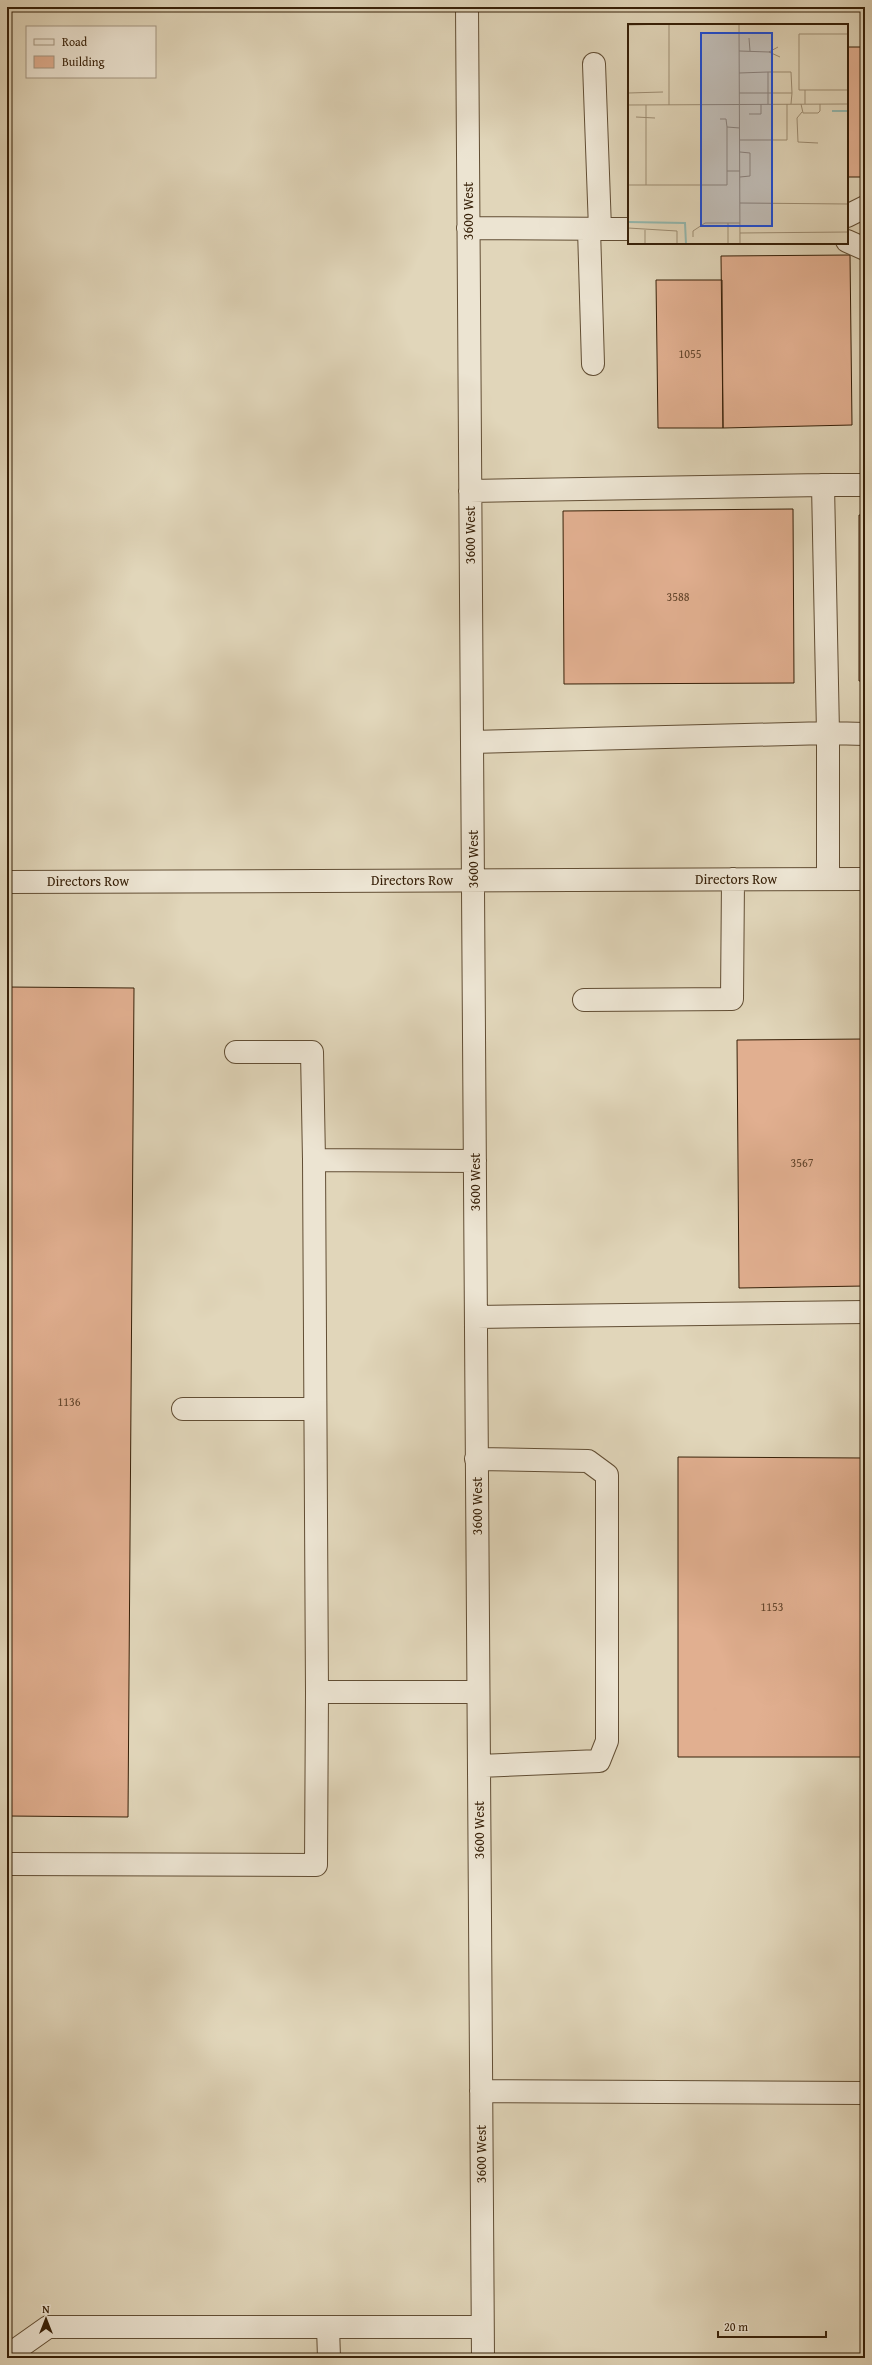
<svg xmlns="http://www.w3.org/2000/svg" width="872" height="2365" font-family="'Gentium Book Plus',serif">
<style>
.building{fill:#e1af90;stroke:#372008}
.lines{fill:none;stroke-linecap:round;stroke-linejoin:round}
.minor-casing{stroke:#624e34;stroke-width:24}
.minor{stroke:#ece4d2;stroke-width:22}
.labels{text-anchor:middle;stroke-width:4;stroke-linejoin:round;paint-order:stroke}
.number-label{font-size:12px;fill:#62442a}
.street-label{font-size:14px;fill:#372008;stroke:#ece4d2}
.inset-river{fill:none;stroke:#94b9b0;stroke-width:2}
.inset-road{fill:none;stroke:#9d8d73;stroke-width:1}
.view{fill:#1d4ed8;fill-opacity:0.15;stroke:#1d4ed8;stroke-width:2}
.inset-edge{fill:none;stroke:#372008;stroke-width:2}
</style>
<rect width="100%" height="100%" fill="#e1d6ba"/>
<filter id="stains"><feTurbulence type="fractalNoise" baseFrequency=".005" numOctaves="4"/><feColorMatrix values="0 0 0 0 .2 0 0 0 0 .09 0 0 0 0 .02 0 0 0 .5 -.17"/></filter>
<radialGradient id="worn" r=".72"><stop offset=".6" stop-color="#630" stop-opacity="0"/><stop offset="1" stop-color="#630" stop-opacity=".3"/></radialGradient>
<path class="building" d="M847,47H865V177H847Z
M850,255L852,425L723,428L721,256Z
M656,280H722L723,428H658Z
M793,509L794,683L564,684L563,511Z
M859,515H865V681H859Z
M7,987L134,988L128,1817L7,1816Z
M865,1039V1286L739,1288L737,1040Z
M678,1457L865,1458V1757H678Z
M263,2357V2358H57Z"/>
<g class="lines">
<defs>
<path id="minor" d="M467,7L483,2358
M594,64L600,229
M847,216L865,207
M468,228L629,229
M589,229L593,364
M847,241L865,249
M821,485H865
M470,491L823,485L828,733L472,742
M828,879V733L865,734
M7,882L865,879
M584,1000L732,999L733,879
M236,1052H312L314,1160
M475,1161L314,1160L317,1692H478
M476,1317L865,1312
M183,1409H315
M476,1459L588,1461L607,1475V1741L599,1761L479,1766
M7,1864L316,1865L317,1692
M481,2091L865,2093
M328,2327L329,2358
M7,2356L48,2327H482"/>
</defs>
<use href="#minor" class="minor-casing"/>
<use href="#minor" class="minor"/>
</g>
<g class="labels">
<g class="number-label">
<text x="690" y="358">1055</text>
<text x="678" y="601">3588</text>
<text x="802" y="1167">3567</text>
<text x="69" y="1406">1136</text>
<text x="772" y="1611">1153</text>
</g>
<g class="street-label">
<text transform="translate(468 211) rotate(-90)" y="5">3600 West</text>
<text transform="translate(470 535) rotate(-90)" y="5">3600 West</text>
<text transform="translate(473 859) rotate(-90)" y="5">3600 West</text>
<text x="736" y="884">Directors Row</text>
<text x="412" y="885">Directors Row</text>
<text x="88" y="886">Directors Row</text>
<text transform="translate(475 1182) rotate(-90)" y="5">3600 West</text>
<text transform="translate(477 1506) rotate(-90)" y="5">3600 West</text>
<text transform="translate(479 1830) rotate(-90)" y="5">3600 West</text>
<text transform="translate(481 2154) rotate(-90)" y="5">3600 West</text>
</g>
</g>
<g transform="translate(628 24)">
<rect width="220" height="220" fill="#e1d6ba"/>
<path class="inset-river" d="M204,87H220M0,198L57,199L58,220"/>
<path class="inset-road" d="M111,0L112,220M0,1L41,0V81M121,14L122,27M111,27L141,28L150,23M141,28L152,33M140,48H163L164,69M111,49L140,48V69H111M177,66H220M0,69L35,68M140,80V69H164L163,80M173,80L175,89H190L192,87V80M177,80V66H171V10H220M0,81L220,80M18,81V161M174,88L169,94L170,118L190,119M121,90H133V80M8,93L27,94M92,95H98L99,103M112,104L99,103V147H112M112,116H159V80M112,128L122,129V152L112,153M0,161H99V147M112,179L220,180M100,199V220M0,204L49,207V220M17,206V220M112,209L220,208M65,213V207L77,199H112"/>
<path class="view" d="M73,9H144V202H73Z"/>
<rect width="220" height="220" class="inset-edge"/>
</g>
<rect width="872" height="2365" fill="none" stroke="#e1d6ba" stroke-width="24"/>
<rect x="8" y="8" width="856" height="2349" fill="none" stroke="#372008" stroke-width="2"/>
<rect x="12" y="12" width="848" height="2341" fill="none" stroke="#372008"/>
<rect x="26" y="26" width="130" height="52" fill="#ece4d2" stroke="#a49681"/>
<rect x="34" y="39" width="20" height="6" fill="#ece4d2" stroke="#a49681"/>
<text x="62" y="46" font-size="12" fill="#372008">Road</text>
<rect x="34" y="56" width="20" height="12" fill="#e1af90" stroke="#a49681"/>
<text x="62" y="66" font-size="12" fill="#372008">Building</text>
<g transform="translate(46 2319)" stroke="#ece4d2" stroke-width="3" paint-order="stroke">
<path d="M0-3L7 15L0 10L-7 15Z" fill="#372008"/>
<text y="-6" font-size="11" font-weight="bold" text-anchor="middle" fill="#372008">N</text>
</g>
<path d="M718 2331v6h108v-6" fill="none" stroke="#372008" stroke-width="2"/>
<text x="724" y="2331" font-size="12" fill="#372008" stroke="#ece4d2" stroke-width="3" paint-order="stroke">20 m</text>
<rect width="100%" height="100%" filter="url(#stains)"/>
<rect width="100%" height="100%" fill="url(#worn)"/>
</svg>
